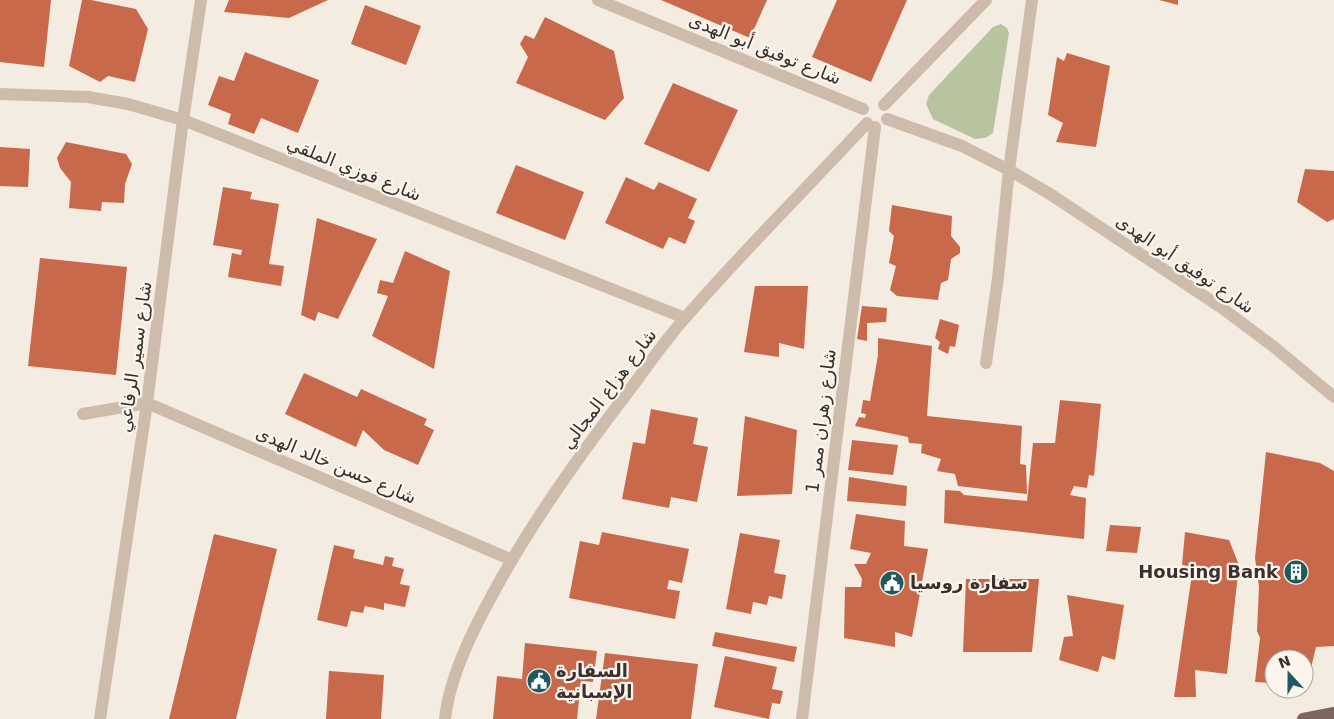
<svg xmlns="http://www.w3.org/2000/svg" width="1334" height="719" font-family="'DejaVu Sans','Noto Sans Arabic',sans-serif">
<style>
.green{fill:#b8c4a0}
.building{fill:#c8694b}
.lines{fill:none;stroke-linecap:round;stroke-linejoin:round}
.lane{stroke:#cdbbac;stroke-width:12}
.street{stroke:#cdbbac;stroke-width:12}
.primary{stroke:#7d675c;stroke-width:12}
.labels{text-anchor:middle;stroke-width:4.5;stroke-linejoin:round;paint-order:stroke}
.street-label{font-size:18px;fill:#3b302b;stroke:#fbf5ee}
.poi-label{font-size:18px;font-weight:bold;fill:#3b302b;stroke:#fbf5ee;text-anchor:start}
</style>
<rect width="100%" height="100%" fill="#f4ebe1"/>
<path class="green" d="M1001,24L1007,28L1009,33L993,133L985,138L975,139L933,119L926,104L929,95L993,27Z"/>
<path class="building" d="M0,0H51L44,67L0,62Z
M82,0H91L136,9L148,29L135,82L108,76L100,82L69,66Z
M229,0H328L289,18L224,12Z
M661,0H767L750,38Z
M837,0H907L871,82L812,57Z
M1159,0H1178V5Z
M365,5L421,26L406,65L351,44Z
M545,17L614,51L624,98L605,120L516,83L528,57L520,44L525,35L534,39Z
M245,52L319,80L298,133L261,118L254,134L228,124L231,114L208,105L219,76L234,81Z
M1067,53L1110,66L1096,147L1056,142L1063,123L1048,115L1057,57L1064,61Z
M673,83L738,110L709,172L644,144Z
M66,142L126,154L132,164L125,184L124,203L102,202L101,211L69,208L71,182L60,168L57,158Z
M0,147L30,149L28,187L0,186Z
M516,165L584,192L565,240L496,213Z
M1305,169L1334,171V219L1327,222L1297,202Z
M626,177L654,190L659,182L697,199L688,218L695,221L685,244L669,237L663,249L605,223Z
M223,187L252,192L250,199L279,204L269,264L284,266L281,286L228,277L232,253L241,255L242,250L213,245Z
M892,205L952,216L951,236L960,247V253L951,259L948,280L941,283L938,300L897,296L890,290L896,266L889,263L894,236L889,231Z
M317,218L377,239L338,319L318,312L315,321L301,315Z
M405,251L450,271L434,369L372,336L388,296L377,293L380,280L393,283Z
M40,258L127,267L116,375L28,366Z
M755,286H808L804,349L779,343V357L744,352Z
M862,306L887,308L886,322L867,323V341L857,339Z
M940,319L959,325L955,347L950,346L948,354L938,349L940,342L935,338Z
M878,338L932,346L927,416L1022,426L1020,464L1026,465L1027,494L958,486L955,474L937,471L941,459L921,453L922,444L909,443L908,437L855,426L859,417L865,418L866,414L861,413L863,400L870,401L878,355Z
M304,373L357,397L361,389L427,419L424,425L434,430L418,465L384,450L363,430L356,447L285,414Z
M1060,400L1101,404L1094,476L1089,475L1087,488L1074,486L1070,495L1086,498L1084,539L944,523L945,490L960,491L964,495L1027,501L1033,443H1055Z
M651,409L698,418L693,444L708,447L697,502L671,497L669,508L622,499L633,442L645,444Z
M745,416L797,430L792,494L737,496Z
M852,440L898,445L893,475L848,470Z
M1266,452L1320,463L1334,471V646L1316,647L1307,685L1304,684V659H1274V683L1255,682L1260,638L1257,631L1259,587L1255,558Z
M849,477L907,486L906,506L847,501Z
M856,514L905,521L904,546L928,549L912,637L895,632V647L844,638L845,587H861L862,579L854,564H866L871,553L850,549Z
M1110,525L1141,527L1137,553L1106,551Z
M602,532L689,549L682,583L669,580L667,589L680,591L675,619L569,598L580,541L599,545Z
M1185,532L1229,540L1239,565L1227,674L1195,670L1196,697H1174L1193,567L1182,565Z
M740,533L780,540L774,573L786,575L782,599L769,596L767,605L753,602L751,614L726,609Z
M214,534L277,549L236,719H169Z
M334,545L355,550L353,558L383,565L385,556L394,558L392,566L404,569L400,584L410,586L405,607L384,603V610L365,606L363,613L351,611L347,627L317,620Z
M966,579H1039L1032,652H963Z
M1067,595L1124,605L1115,660L1102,656L1098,672L1059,660L1064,637L1073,636Z
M715,632L797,647L794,662L712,646Z
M525,643L597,651L593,682L581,681L577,719H493L497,676L522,679Z
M605,653L698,664L691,719H596Z
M725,656L777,667L772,689L783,691L780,704L772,703L769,719L714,707Z
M329,671L384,675L381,719H326Z"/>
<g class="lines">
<path class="lane" d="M83,414L147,403"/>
<path class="street" d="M598,0L863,109
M0,94L88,97L128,104L183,120L685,318
M884,105L986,0
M887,119L962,146L1009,170L1050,194L1222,308L1274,347L1334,397
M986,363L998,278L1009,170L1032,0
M147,403L512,560
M100,719L147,403L183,120L201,0
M445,719C450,672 478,620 501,579C538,513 582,452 628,392C647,367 665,340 686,317C744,250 807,188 867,123
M802,719L875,127"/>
<path class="primary" d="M1303,719L1334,713"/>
</g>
<defs>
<symbol id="building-disc" viewBox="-11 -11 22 22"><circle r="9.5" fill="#1f5a5e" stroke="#fbf5ee"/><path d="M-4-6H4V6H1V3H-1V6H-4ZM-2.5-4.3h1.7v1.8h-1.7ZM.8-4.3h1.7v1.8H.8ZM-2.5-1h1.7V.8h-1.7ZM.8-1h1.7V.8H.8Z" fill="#fff"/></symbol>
<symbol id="civic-disc" viewBox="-11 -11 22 22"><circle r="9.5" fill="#1f5a5e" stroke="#fbf5ee"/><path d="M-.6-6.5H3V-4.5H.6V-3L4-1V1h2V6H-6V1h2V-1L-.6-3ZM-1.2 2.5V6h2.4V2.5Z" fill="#fff"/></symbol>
</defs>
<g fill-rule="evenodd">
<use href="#building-disc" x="1282" y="558" width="28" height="28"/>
<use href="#civic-disc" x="878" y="569" width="28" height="28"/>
<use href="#civic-disc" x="525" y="667" width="28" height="28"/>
</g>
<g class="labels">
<g class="street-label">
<text transform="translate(765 49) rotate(22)" y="6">شارع توفيق أبو الهدى</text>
<text transform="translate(354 169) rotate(22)" y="6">شارع فوزي الملقي</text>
<text transform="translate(1185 264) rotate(34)" y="6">شارع توفيق أبو الهدى</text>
<text transform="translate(135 357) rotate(-82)" y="6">شارع سمير الرفاعي</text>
<text transform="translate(609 389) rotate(-53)" y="6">شارع هزاع المجالي</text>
<text transform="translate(821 421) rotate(-83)" y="6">شارع زهران ممر 1</text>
<text transform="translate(336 465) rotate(23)" y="6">شارع حسن خالد الهدى</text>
</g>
<g class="poi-label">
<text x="1278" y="578" text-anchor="end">Housing Bank</text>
<text x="910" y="589">سفارة روسيا</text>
<text x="556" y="677">السفارة<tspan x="556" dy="21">الإسبانية</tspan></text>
</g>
</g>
<g transform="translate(1289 674) rotate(339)"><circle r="24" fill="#fbf5ee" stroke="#aea6a0"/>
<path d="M0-4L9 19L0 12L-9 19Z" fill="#1f5a5e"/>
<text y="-8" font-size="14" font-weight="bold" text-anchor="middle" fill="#3b302b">N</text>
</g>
</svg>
